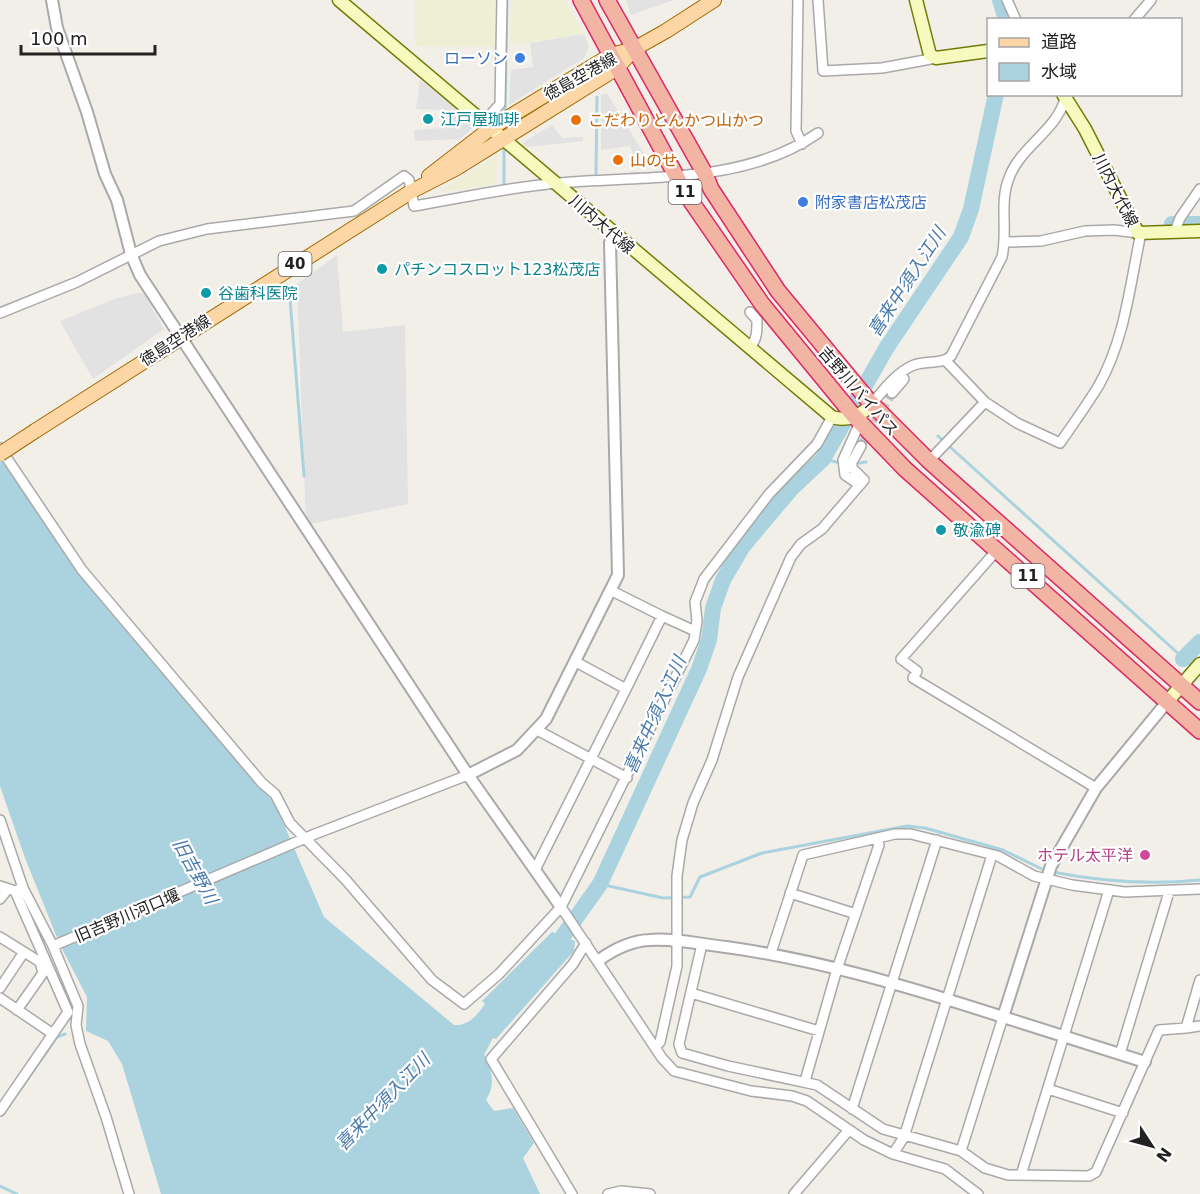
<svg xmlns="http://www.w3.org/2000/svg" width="1200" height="1194" font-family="'DejaVu Sans','Noto Sans JP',sans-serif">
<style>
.farmland{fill:#eef0d5}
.parking{fill:#e2e2e2}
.water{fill:#aad3df}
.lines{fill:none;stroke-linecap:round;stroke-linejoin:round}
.stream{stroke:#aad3df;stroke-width:3}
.river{stroke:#aad3df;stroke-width:16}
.minor-tunnel{stroke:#c8c6c1;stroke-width:9;stroke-dasharray:9 4.5;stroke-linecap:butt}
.minor-casing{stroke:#a9a9a9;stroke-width:12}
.tertiary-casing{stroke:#a9a9a9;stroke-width:14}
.secondary-casing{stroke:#707d05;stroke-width:15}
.primary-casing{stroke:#a06b00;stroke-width:16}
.trunk-casing{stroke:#dc2a67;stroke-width:18}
.minor{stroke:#fff;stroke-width:9}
.tertiary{stroke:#fff;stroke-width:10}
.secondary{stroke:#f7fabf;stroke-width:12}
.primary{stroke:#fcd6a4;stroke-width:14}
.trunk{stroke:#f2b4a3;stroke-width:15}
.primary-bridge-casing{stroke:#a06b00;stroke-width:16;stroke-linecap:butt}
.primary-bridge{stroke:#fcd6a4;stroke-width:14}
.shop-dot{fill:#3f7fe0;stroke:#fff;stroke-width:2}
.culture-dot{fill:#0f9aa8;stroke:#fff;stroke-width:2}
.food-dot{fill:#e8710a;stroke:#fff;stroke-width:2}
.hotel-dot{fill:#d1479c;stroke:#fff;stroke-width:2}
.labels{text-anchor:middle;stroke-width:4.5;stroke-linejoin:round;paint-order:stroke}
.shield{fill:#fff;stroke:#646464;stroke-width:1.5}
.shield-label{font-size:15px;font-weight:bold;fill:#222}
.shop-label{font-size:16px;fill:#366cbe;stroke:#fff;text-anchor:end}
.street-label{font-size:16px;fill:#222;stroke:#fff}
.culture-label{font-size:16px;fill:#0d838f;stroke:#fff;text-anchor:start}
.food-label{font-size:16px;fill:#c56008;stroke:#fff;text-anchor:start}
.hotel-label{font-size:16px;fill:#b23c85;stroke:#fff;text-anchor:end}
.water-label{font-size:18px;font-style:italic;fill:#4a7aab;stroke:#fff}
</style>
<rect width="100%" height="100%" fill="#f2efe9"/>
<path class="farmland" d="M415,0H498L497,47L415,46Z
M511,0H565L584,34L510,45Z
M497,156L495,184L443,192L441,190Z"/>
<path class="parking" d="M626,0H674L631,15Z
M584,34L589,46L584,58L509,105L511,70L533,67L530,43Z
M420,80L476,125L460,139L415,141L414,130L444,128L445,110L416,109Z
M607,93L647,159L636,163L630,146L601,150V95Z
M552,125L562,138L583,137V141L526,147L522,143Z
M337,255L343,332L405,325L408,504L306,525L297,284Z
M143,292L164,329L93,379L60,321L117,298Z"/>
<path class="water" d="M0,459L90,588L275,804L324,917L454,1025C469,1026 477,1015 485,1004L482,1001L552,932L575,941L574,951L496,1039L493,1038L484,1055C492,1070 496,1084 486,1100L494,1111L513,1108L534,1143L523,1158L540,1194H161L122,1064L108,1041L86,1031L87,997L60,945L25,858L0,786Z"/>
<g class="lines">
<path class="stream" d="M505,111L507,0
M504,149V184
M596,174L597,97
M289,286L304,476
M938,436L1192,666
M823,459L841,463
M853,464L866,462
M1053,872C1103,882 1149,885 1200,880
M600,884L663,898L690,897L700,877L762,853L907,826L925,828L1003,850L1046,871
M18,1093L57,1037L65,1034
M0,1186L17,1194"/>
<path class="river" d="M1000,0L1006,20
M1172,224H1200
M1183,659L1200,642
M551,953L600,884L699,669L709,640L713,608L723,580L743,546L791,489L823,459L887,347L961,237L971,209L996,94"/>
<path class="minor-tunnel" d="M861,446L892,393"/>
<defs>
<path id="minor" d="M798,0L796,131L802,144
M818,0L823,71L882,68L936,58
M1007,0L1016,20
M1134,20L1151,0
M484,122L500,104L502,0
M1175,231L1180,218L1200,189
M1006,242L1041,241L1085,231L1114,230L1138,233
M0,313L77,282L159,241L207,229L354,211L404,176L409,180L414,206C461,198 510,187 558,183C643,175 744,185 818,133
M750,348C757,339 757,332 757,320L750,312
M892,393L904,379
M985,402L1017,423L1060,443C1073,424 1087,405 1099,385C1125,339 1130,284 1141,233
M872,404C883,390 898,371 914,365C927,360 941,365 951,356L1002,257C1008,231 999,202 1009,178C1020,147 1056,131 1065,99
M0,448L82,570L262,783L275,794L290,823L345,879L432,980L464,1004L499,974L561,907L694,640L697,621L695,602L704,579L769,494L817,444L832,417
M929,461L985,402L946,361
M860,485L845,475L843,460L862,418
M998,549L901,659L917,671L913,678L1096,788
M612,591L662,616L626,689
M662,616L695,631
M537,730L627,778
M0,820L23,888L53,946L78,1006L76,1025L80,1044L106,1117L129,1194
M535,870L626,689L576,662
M0,886L15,891L20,889
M790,893L856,914
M0,899L8,889
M561,907L662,1058L674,1071L751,1091L792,1096L807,1101L864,1140L893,1154L945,1169L978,1194
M0,937L40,962L43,973L17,1010
M702,944L679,1044L682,1053L728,1066L817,1085L883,1129L961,1151L985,1168L1008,1175L1089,1176L1096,1172L1159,1030L1186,1028L1200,980
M53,946L315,834L468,775
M771,953L803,855L895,834H911L998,856L1034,876L1072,885L1125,892L1200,889
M0,988L24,952
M691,993L819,1031
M0,998L53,1034
M1186,1028L1200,1026
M655,1047L660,1042L677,966V876L682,840L693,803L712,760L738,677L791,557L801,544L822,529L864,480L852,468V462L861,446
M1120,1054L1169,892
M805,1081L837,969L879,845L877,840
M1048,1089L1123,1113
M852,1109L937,840
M0,1111L68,1012L15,891
M961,1151L1003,1017
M893,1154L904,1137L992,855
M1021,1175L1109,890
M572,1194L491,1059L573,964L586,943
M608,1194L621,1191L650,1194
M794,1194L848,1131"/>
<path id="tertiary" d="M52,0L57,28L87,112L105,174L117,200L131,254L140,275L468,775L561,907
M468,775L517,750L546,719L618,575L610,243L614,235
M599,960C613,950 630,941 649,940C674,938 700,944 726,947C820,960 913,988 1003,1017L1051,866L1096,788L1167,702
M1003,1017L1145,1062"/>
<path id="secondary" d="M339,0L832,417C847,422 862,415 872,404
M916,0L930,55L936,58L988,51
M1063,94L1085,129L1138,233L1200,231
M1167,702L1200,664"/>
<path id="primary" d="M429,176L491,128L611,55L634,49L666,31L714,0
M35,431L412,191L455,169L617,68L634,49"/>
<path id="trunk" d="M581,0L686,194L762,304L854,416L905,469L1200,731
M607,0L705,174L711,189L778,291L869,401L929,461L1200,702"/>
</defs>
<use href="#minor" class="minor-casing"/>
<use href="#tertiary" class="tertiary-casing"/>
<use href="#secondary" class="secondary-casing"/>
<use href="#primary" class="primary-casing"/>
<use href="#trunk" class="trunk-casing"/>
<use href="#minor" class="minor"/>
<use href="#tertiary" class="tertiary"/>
<use href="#secondary" class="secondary"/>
<use href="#primary" class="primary"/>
<use href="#trunk" class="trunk"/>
<defs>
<path id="primary-bridge" d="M0,454L35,431"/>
</defs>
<use href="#primary-bridge" class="primary-bridge-casing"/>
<use href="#primary-bridge" class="primary-bridge"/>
</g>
<g class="shop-dot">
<circle cx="520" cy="58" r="6"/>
<circle cx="803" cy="202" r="6"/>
</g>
<g class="culture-dot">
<circle cx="428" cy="119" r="6"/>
<circle cx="382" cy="269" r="6"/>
<circle cx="206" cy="293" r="6"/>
<circle cx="941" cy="530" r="6"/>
</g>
<g class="food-dot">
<circle cx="576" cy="120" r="6"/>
<circle cx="618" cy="160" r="6"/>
</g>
<circle class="hotel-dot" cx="1145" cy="855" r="6"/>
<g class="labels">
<g class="shield">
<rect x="668.5" y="180" width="33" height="24" rx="4.5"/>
<rect x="278.5" y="252" width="33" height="24" rx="4.5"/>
<rect x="1011.5" y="564" width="33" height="24" rx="4.5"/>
</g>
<g class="shield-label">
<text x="685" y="197">11</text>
<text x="295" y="269">40</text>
<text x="1028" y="581">11</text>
</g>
<g class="shop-label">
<text x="508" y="64">ローソン</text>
<text x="815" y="208" text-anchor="start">附家書店松茂店</text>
</g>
<g class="street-label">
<text transform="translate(580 76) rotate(-29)" y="6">徳島空港線</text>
<text transform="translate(1116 190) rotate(63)" y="6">川内大代線</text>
<text transform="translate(602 224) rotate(41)" y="6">川内大代線</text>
<text transform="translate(175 340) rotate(-33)" y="6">徳島空港線</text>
<text transform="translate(859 391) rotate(49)" y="6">吉野川バイパス</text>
<text transform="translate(127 915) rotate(-23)" y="6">旧吉野川河口堰</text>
</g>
<g class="culture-label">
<text x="440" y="125">江戸屋珈琲</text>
<text x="394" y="275">パチンコスロット123松茂店</text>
<text x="218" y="299">谷歯科医院</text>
<text x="953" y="536">敬渝碑</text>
</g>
<g class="food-label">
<text x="588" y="126">こだわりとんかつ山かつ</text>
<text x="630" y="166">山のせ</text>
</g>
<g class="hotel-label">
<text x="1133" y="861">ホテル太平洋</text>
</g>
<g class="water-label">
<text transform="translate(907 282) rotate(-57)" y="6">喜来中須入江川</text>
<text transform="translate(655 715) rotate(-66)" y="6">喜来中須入江川</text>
<text transform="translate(195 871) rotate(61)" y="6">旧吉野川</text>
<text transform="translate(383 1102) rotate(-46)" y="6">喜来中須入江川</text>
</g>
</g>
<rect x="987" y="18" width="195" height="78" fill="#ffffff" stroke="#a7a7a7" stroke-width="1.5"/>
<rect x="999" y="38" width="30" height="9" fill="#fcd6a4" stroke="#a7a7a7" stroke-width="1.5"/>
<text x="1041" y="48" font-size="18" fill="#222222">道路</text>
<rect x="999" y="63" width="30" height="18" fill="#aad3df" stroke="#a7a7a7" stroke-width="1.5"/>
<text x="1041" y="78" font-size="18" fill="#222222">水域</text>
<g transform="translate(1152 1146) rotate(126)" stroke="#ffffff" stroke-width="4.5" paint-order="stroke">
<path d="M0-4.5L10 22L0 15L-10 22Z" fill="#222222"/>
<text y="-9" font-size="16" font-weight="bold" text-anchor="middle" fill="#222222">N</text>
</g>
<path d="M21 45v9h134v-9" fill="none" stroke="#222222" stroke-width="3"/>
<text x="30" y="45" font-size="18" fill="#222222" stroke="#ffffff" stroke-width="4.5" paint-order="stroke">100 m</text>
</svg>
